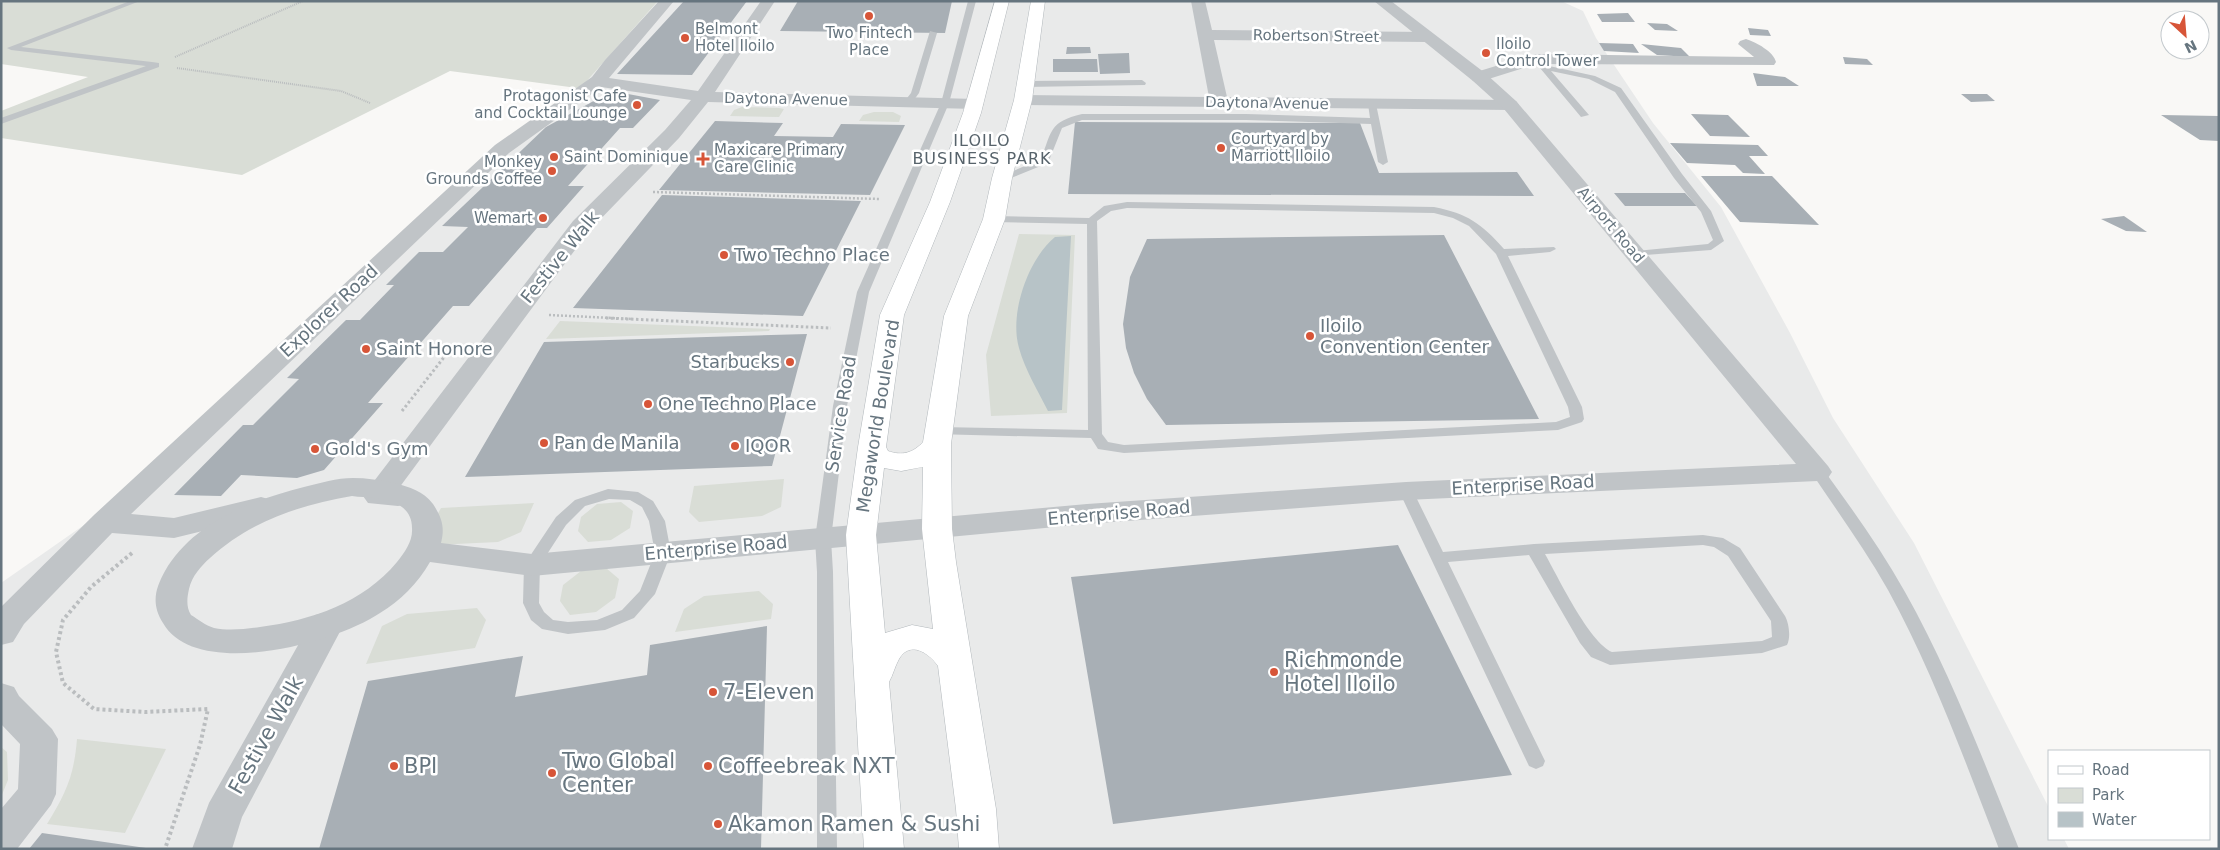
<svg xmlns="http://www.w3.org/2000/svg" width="2220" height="850" font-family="'DejaVu Sans',sans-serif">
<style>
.built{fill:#e9eaea}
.green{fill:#d9ddd6}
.water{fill:#b7c3c7}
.building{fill:#a8afb5}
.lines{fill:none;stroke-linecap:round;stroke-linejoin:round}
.secondary-casing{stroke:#b2b8bc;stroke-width:1}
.path-far3{stroke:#babdbf;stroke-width:2;stroke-dasharray:1 1;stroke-linecap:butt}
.path-far2{stroke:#babdbf;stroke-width:2.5;stroke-dasharray:2 2;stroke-linecap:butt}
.path-far1{stroke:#babdbf;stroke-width:3;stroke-dasharray:2.5 2.5;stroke-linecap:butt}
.path{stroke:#babdbf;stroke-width:4;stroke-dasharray:3 3;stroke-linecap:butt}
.service{fill:#c0c4c7;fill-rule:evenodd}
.minor{fill:#c0c4c7;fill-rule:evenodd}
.tertiary{fill:#c0c4c7;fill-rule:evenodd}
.secondary{fill:#fff;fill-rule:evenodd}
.poi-dot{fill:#d75538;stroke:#fff;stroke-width:2}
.labels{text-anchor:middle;stroke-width:5;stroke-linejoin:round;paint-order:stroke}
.far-poi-label{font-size:15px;fill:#66757f;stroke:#fff;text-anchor:start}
.far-street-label{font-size:15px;fill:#66757f;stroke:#fff}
.far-neighbourhood-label{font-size:16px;letter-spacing:1px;fill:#57636b;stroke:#fff}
.poi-label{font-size:18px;fill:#66757f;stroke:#fff;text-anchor:start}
.street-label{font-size:18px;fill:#66757f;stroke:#fff}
.near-poi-label{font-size:21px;fill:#66757f;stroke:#fff;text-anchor:start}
.near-street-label{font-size:21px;fill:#66757f;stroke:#fff}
</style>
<rect width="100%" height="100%" fill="#f9f8f6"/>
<path class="built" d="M658,1H1561L1583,11L1596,38L1653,123L1721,207L1790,333L1833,418L1914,543L2049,808V839H2064L2069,849H1V583L104,511L585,83Z"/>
<path class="green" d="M1,1H658L585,83L577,88L450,71L242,175L1,138V111L88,77L1,64Z
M742,107L779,108L784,109L779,117L730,116L734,110Z
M874,112H893L901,116L899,122L859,121L863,115Z
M1019,234L1075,235L1067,413L991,416L986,355Z
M560,321L770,329L769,331L546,339Z
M784,479L781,507L762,516L699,522L689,512L694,486Z
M621,502L633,511L630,528L611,540L588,542L578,531L581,517L597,504Z
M534,503L521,532L498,542L434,545L426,535L441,508Z
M606,568L619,579L615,598L596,612L570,615L560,601L563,585L581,571Z
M759,591L773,604L771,619L675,632L684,609L704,596Z
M477,608L486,620L475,648L366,664L382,626L407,614Z
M77,739L166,749L125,833L47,824C66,793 74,776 77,739Z
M1,747L7,752L8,780L1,797Z"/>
<path class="water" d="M1071,236L1062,410L1048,411C1038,391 1025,370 1019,348C1009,314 1028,259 1055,237Z"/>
<path class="building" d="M684,1H747L692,75L617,74Z
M798,1H952L945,33L780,31Z
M1628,13L1635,22H1602L1597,14Z
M1647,23L1667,24L1678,31L1655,30Z
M1748,28L1768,30L1771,36L1750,35Z
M1599,43L1633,44L1639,53L1604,51Z
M1641,44L1681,48L1690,57L1657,55Z
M1067,47H1090L1091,53L1066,54Z
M1129,53L1130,73L1100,74L1098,54Z
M1843,57L1867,59L1873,65L1845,64Z
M1053,59H1097L1098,72H1053Z
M1753,73L1785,77L1799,86H1757Z
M612,91L660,100L633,128H620L568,186H584L547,228H537L469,306H453L368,403H383L324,470L297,478L241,475L221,496L174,495L243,425H253L299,379L287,378L346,320H360L394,285H386L419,252H443L468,227L442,226L546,127Z
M1961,94H1987L1995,101L1971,102Z
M1691,114L1728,115L1750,137L1710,136Z
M2161,115L2219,116V141L2200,140Z
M715,121L783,123L774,136L833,137L841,124L905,125L870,195L659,190Z
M1075,122L1360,123L1379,173L1517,172L1534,196L1068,194Z
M1670,143L1758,145L1768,156H1749L1765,174L1743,173L1735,165L1687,163Z
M1701,176H1772L1819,225L1740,222Z
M1614,193H1685L1697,206H1625Z
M662,195L861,201L803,316L573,308Z
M2124,216L2147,232L2126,231L2101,219Z
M1444,235L1539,419L1166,425L1147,399L1134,373L1126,348L1123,324L1130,277L1147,239Z
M807,334L772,466L465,477L544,342Z
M1398,545L1512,775L1113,824L1071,577Z
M767,626L761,849H319L368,681L523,656L515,697L647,675L650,645Z
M42,833L146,848L145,849H29Z"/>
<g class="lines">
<defs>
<path id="secondary" d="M995,1H1009L981,113L950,202L904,315L886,447L888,451C902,456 913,453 923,442L944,316L983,219L992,178L1014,100L1031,1H1045L1032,100L1012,178L1005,219L968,316L951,444L952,529L956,562L996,809L999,849H959L956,809L938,666C929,653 910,640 899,659C895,666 893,675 889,682L904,849H864L846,535L858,447L880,315L930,202L963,113ZM923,467L922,529L933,629L912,625L885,633L876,535L884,468L901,471Z"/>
</defs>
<use href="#secondary" class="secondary-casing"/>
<path class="path-far3" d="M175,57L303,1
M177,68L341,91L370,103"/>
<path class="path-far2" d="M653,192L879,199
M549,315L633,319"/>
<path class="path-far1" d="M606,318L831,328
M402,411L452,347"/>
<path class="path" d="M132,553L91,587L63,620L56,652L63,683L94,709L145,712L208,709L200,745L165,849"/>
<path class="service" d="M130,1H140L21,47L152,62L159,63V67L1,124V118L146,66L11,50L7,48Z
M968,1H976L949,103L869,292L847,406L831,539L833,572L837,849H817V572L815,539L833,406L857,292L941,103Z
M930,31L937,33L919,93L911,104H905L904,102L911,93Z
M1540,64L1595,76L1621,88L1682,174L1711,211L1724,241L1711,250L1632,256L1630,254L1632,252L1636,251L1708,244L1713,240L1701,212L1674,178L1615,92L1589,79L1551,71L1589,115L1581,117L1540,68Z
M1142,80L1146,83L1145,85L1025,87L1021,84L1025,81Z
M1372,101L1376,104L1388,162L1383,165L1378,162L1371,124L1246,120H1082L1062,128L1048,163L1006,180H998L997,178L1041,159C1052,131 1049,122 1082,114H1246L1370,118L1368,104Z
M1127,202L1434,207C1468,214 1481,223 1504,249L1554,247L1556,249L1550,252L1508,256L1582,407L1584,419L1582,422L1558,430L1124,453L1098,449L1091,438L934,434L932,431L939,427L1088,430L1087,224L994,222L989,219L994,216L1089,218L1104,206ZM1127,208L1434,213L1453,218L1469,226L1496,254L1568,407L1570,417L1556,422L1124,445L1108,442L1102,434L1097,221L1111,211Z
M1818,468L1823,469C1852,509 1881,549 1905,592C1951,674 1984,762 2019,849H1999C1965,761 1933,672 1888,590C1865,549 1837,511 1811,472L1813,469Z
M1406,486L1411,488L1413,491L1443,552L1534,544L1703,535L1723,538L1740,548L1785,616C1789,623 1791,638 1787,645L1762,653L1610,665L1591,657L1580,643L1529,555L1448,562L1545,761L1543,766L1536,769L1529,766L1399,491L1401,488ZM1703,545L1714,547L1728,556L1771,621L1772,637L1762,641L1612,652C1589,642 1558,577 1545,554Z
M608,489L638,492L653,501L665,521L671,553L655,594L634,618L605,630L568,634L542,629L531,620L523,603L524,565L556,517L575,500ZM609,499L630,500L642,507L649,521L655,553L640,591L622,610L597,620L568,622L553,620L544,612L539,603L540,565L566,525L585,506Z"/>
<path class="minor" d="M659,1H674L609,78L698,91L761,1H775L715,92L975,99L981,100L984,104L981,108L975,109L708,102L679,138L589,231L399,488L409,490L413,497L409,504L398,506L368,503L363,496L368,489L573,221L665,130L691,100L601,87L509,153L131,514L174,518L261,497L272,500L276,507L272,514L174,538L112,533L24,624L13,642L1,645V607L94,515L495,145L592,77L605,60Z
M1191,1H1205L1212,30L1427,32L1433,34L1435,37L1433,40L1427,42L1214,40L1227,97L1510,100L1516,101L1519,105L1516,109L1510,110L1023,105L1017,104L1014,100L1017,96L1023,95L1209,97Z
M1746,39C1756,42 1774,52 1776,62L1774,65L1536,64L1479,82L1473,81L1471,77L1473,73L1535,54L1754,57L1738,44L1740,41Z
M327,612L339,615L344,624L242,817L232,849H192L209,803L310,624L315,615Z
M1,683L14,687L19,696L52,729L58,739L56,794L51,805L17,849H1V809L18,789L20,744L1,724Z"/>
<path class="tertiary" d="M1374,1H1391L1485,73L1516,101L1828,466L1832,472L1828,478L1818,481L1406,500L1087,524L532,576L430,562C418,583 400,601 380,613C336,643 196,681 163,623C151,604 155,589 165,571C193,522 253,500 304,487C320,483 337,478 353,478C366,478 381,480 394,483C410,487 423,491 433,504C442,518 445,527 441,543L532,554L1087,504L1406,482L1796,464L1504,109L1473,81ZM352,496C367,498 383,497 397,504C407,509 412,517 412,528C413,541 405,552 397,562C363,603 312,620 260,627C245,629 229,631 214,628C205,625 199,620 191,615C186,607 187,598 189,589C192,576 201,566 210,558C250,521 300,505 352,496Z"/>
<use href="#secondary" class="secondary"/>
</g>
<g class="poi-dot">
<circle cx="869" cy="16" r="5"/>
<circle cx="685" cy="38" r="5"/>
<circle cx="1486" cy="53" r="5"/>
<circle cx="637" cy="105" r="5"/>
<circle cx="1221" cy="148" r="5"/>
<circle cx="554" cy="157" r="5"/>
<path d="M700.5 151.5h5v5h5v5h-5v5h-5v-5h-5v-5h5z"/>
<circle cx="552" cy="171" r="5"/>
<circle cx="543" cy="218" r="5"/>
<circle cx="724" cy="255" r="5"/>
<circle cx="1310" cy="336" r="5"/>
<circle cx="366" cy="349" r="5"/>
<circle cx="790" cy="362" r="5"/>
<circle cx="648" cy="404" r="5"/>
<circle cx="544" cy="443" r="5"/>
<circle cx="735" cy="446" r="5"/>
<circle cx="315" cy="449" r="5"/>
<circle cx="1274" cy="672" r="5"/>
<circle cx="713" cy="692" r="5"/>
<circle cx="394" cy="766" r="5"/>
<circle cx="708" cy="766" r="5"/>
<circle cx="552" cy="773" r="5"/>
<circle cx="718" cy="824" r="5"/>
</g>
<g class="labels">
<g class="far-poi-label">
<text x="695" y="34">Belmont<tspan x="695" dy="17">Hotel Iloilo</tspan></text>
<text x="869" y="38" text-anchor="middle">Two Fintech<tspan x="869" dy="17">Place</tspan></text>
<text x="1496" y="49">Iloilo<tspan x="1496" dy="17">Control Tower</tspan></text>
<text x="627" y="101" text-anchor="end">Protagonist Cafe<tspan x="627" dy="17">and Cocktail Lounge</tspan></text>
<text x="1231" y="144">Courtyard by<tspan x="1231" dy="17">Marriott Iloilo</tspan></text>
<text x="714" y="155">Maxicare Primary<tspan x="714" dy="17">Care Clinic</tspan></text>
<text x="564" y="162">Saint Dominique</text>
<text x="542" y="167" text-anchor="end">Monkey<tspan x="542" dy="17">Grounds Coffee</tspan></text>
<text x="533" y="223" text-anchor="end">Wemart</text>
</g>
<g class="far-street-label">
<text transform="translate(1316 36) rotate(1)" y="5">Robertson Street</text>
<text transform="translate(786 99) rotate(1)" y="5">Daytona Avenue</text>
<text transform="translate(1267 103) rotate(1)" y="5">Daytona Avenue</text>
<text transform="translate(1611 225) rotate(50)" y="5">Airport Road</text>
</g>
<g class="far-neighbourhood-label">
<text x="982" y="146">ILOILO<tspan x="982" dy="18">BUSINESS PARK</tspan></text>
</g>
<g class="poi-label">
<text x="734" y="261">Two Techno Place</text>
<text x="1320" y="332">Iloilo<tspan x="1320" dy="21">Convention Center</tspan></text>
<text x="376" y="355">Saint Honore</text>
<text x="780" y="368" text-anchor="end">Starbucks</text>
<text x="658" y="410">One Techno Place</text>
<text x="554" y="449">Pan de Manila</text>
<text x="745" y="452">IQOR</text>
<text x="325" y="455">Gold's Gym</text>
</g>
<g class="street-label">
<text transform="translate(560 257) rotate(-51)" y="6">Festive Walk</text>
<text transform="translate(329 311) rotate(-43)" y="6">Explorer Road</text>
<text transform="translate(841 414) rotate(-81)" y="6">Service Road</text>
<text transform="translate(878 416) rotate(-81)" y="6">Megaworld Boulevard</text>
<text transform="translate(1523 485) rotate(-3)" y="6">Enterprise Road</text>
<text transform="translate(1119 513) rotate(-5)" y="6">Enterprise Road</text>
<text transform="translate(716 548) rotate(-5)" y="6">Enterprise Road</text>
</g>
<g class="near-poi-label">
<text x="1284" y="667">Richmonde<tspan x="1284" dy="24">Hotel Iloilo</tspan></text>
<text x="723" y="699">7-Eleven</text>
<text x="562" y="768">Two Global<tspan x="562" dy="24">Center</tspan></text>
<text x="404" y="773">BPI</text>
<text x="718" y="773">Coffeebreak NXT</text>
<text x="728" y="831">Akamon Ramen &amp; Sushi</text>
</g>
<g class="near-street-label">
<text transform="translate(266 735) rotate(-61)" y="7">Festive Walk</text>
</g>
</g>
<rect width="2220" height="850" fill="none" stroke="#66757f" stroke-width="5"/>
<rect x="2048" y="750" width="162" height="90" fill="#ffffff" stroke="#c2c8cc"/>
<rect x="2058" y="766" width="25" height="8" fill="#ffffff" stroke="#c2c8cc"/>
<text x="2092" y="775" font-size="15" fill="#66757f">Road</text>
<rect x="2058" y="788" width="25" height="15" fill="#d9ddd6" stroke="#c2c8cc"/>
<text x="2092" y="800" font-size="15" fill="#66757f">Park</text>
<rect x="2058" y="812" width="25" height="15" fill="#b7c3c7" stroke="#c2c8cc"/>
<text x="2092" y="825" font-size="15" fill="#66757f">Water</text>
<g transform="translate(2185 35) rotate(154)"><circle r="24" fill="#ffffff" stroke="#c2c8cc"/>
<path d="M0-4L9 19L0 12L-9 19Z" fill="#d75538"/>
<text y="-8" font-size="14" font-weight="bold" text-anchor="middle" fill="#66757f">N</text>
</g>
</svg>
